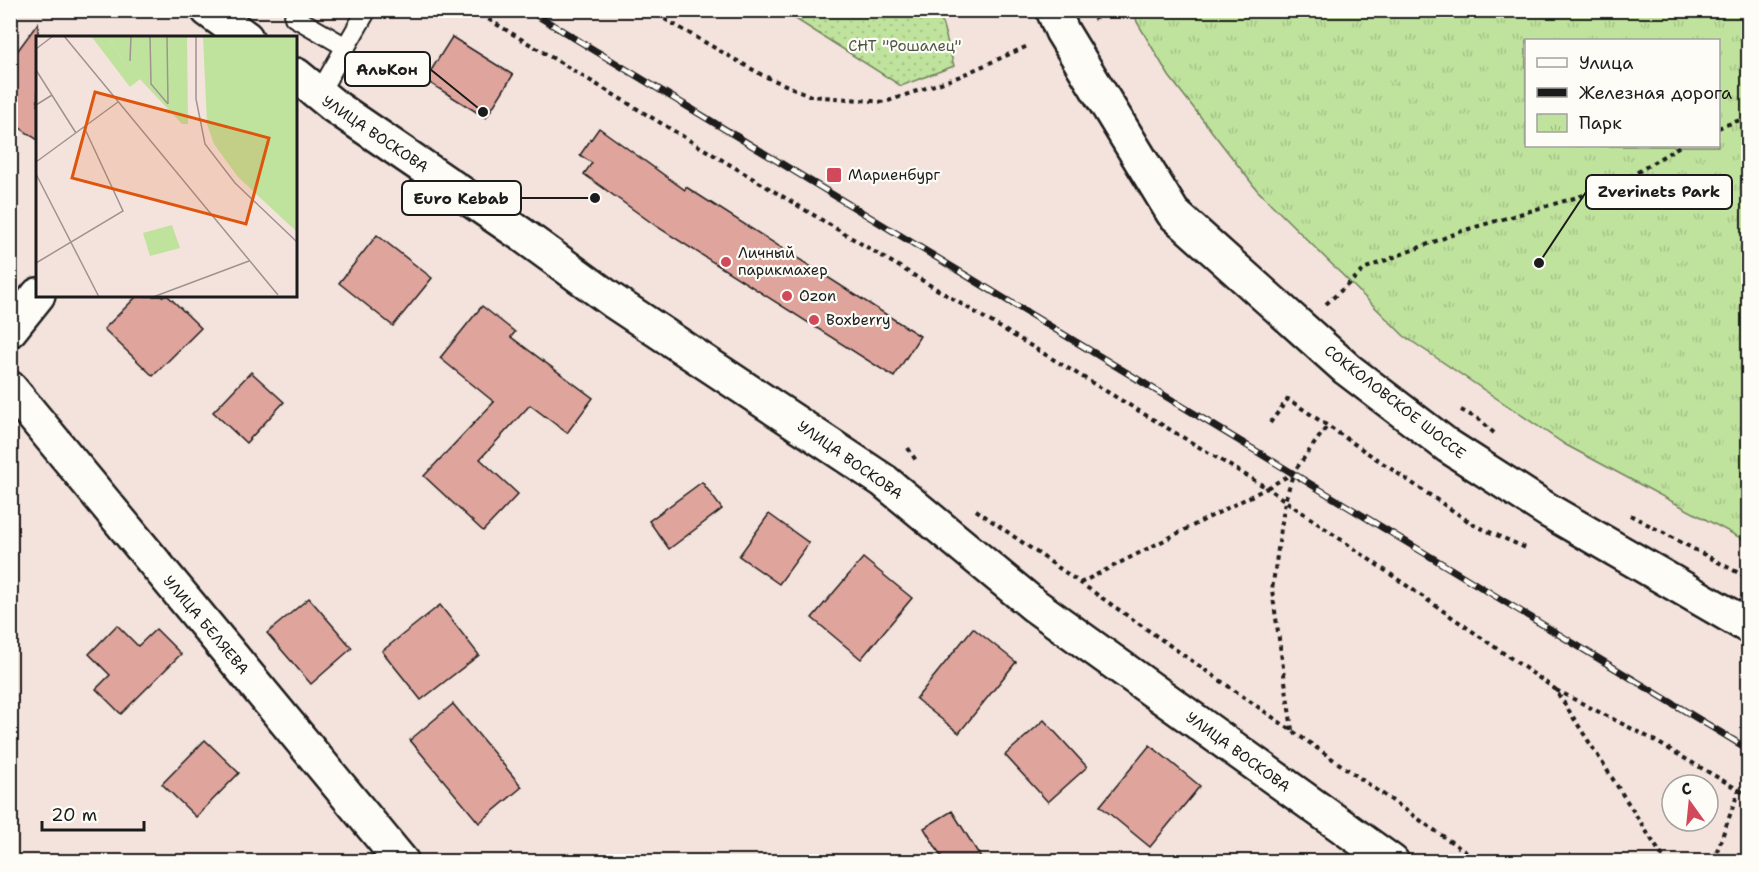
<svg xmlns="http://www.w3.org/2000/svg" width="1759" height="872" font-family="'Shantell Sans',sans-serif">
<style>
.park{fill:url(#park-tufts);stroke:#6e805c;stroke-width:1.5;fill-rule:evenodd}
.garden{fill:url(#garden-dots);stroke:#6e805c;stroke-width:1.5}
.building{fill:#dfa59c;stroke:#1c1c1c;stroke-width:1.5}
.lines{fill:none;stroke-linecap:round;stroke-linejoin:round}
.lane-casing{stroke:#1c1c1c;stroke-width:22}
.street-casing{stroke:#1c1c1c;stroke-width:38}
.secondary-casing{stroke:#1c1c1c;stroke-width:38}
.path{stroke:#1c1c1c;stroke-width:4;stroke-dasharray:4.5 4.5;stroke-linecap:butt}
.lane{stroke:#fdfcf7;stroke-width:18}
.street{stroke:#fdfcf7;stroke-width:33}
.secondary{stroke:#fdfcf7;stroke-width:33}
.rail-casing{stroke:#1c1c1c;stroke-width:7}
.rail{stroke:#fdfcf7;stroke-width:4.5;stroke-dasharray:14;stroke-linecap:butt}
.poi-dot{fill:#d1495b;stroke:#fdfcf7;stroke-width:2}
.labels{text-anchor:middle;stroke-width:4.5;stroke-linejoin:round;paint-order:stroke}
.park-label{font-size:15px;fill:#4d5843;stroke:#fdfcf7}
.street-label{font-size:15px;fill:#1c1c1c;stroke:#fdfcf7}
.poi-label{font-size:15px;fill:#1c1c1c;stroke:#fdfcf7;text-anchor:start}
.inset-road{fill:none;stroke:#9e938f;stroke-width:1.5}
.view{fill:#de560d;fill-opacity:0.15;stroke:#de560d;stroke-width:3}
.inset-edge{fill:none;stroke:#1c1c1c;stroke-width:3}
.leader{fill:none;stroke:#1c1c1c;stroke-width:2}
.callout-dot{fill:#1c1c1c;stroke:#fdfcf7;stroke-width:2}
.callout{fill:#fdfcf7;stroke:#1c1c1c;stroke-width:2}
.callout-label{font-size:16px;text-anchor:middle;font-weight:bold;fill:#1c1c1c}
</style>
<defs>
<pattern id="park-tufts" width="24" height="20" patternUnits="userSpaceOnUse" patternTransform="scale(1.5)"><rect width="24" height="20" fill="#bfe39d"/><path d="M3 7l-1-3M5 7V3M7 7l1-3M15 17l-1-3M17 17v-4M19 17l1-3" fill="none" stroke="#a4c287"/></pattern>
<pattern id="garden-dots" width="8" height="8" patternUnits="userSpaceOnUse" patternTransform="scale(1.5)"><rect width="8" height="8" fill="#bfe39d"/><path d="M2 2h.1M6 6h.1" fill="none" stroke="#a4c287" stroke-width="1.8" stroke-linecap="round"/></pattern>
</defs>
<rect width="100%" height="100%" fill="#f4e2dc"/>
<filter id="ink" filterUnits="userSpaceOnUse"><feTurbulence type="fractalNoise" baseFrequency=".0167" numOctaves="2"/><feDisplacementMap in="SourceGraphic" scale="12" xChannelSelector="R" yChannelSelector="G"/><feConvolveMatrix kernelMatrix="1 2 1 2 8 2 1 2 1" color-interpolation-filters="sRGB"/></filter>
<g filter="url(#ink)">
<path class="park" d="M1134,11H1748V542L1566,445L1404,336L1257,190L1169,76L1137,22ZM1526,40H1718V146H1526Z"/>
<path class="garden" d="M783,11H939L954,66L901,86Z"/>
<path class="building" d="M38,23V140L10,121V61Z
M452,37L513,75L486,118L425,80Z
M599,128L685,190L686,187L920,336L894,377L656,226L584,174L592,163L580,155Z
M377,235L432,278L393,326L339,283Z
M137,296H168L201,328L153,376L104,329Z
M482,306L515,332L511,337L593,398L567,433L530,405L480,459L518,494L483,531L424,476L494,402L440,358Z
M251,372L284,402L246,443L213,412Z
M702,482L722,509L669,549L649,521Z
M769,514L809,543L779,584L739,556Z
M863,558L912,598L861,659L812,618Z
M309,598L352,648L311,684L267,633Z
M440,605L479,655L421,700L382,651Z
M117,625L138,646L156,629L181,654L121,714L96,689L110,675L89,654Z
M973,628L1016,662L959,733L916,699Z
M453,704L522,787L479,823L410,740Z
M1044,720L1087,767L1048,802L1005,755Z
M205,740L239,773L196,817L162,784Z
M1150,745L1200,786L1150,847L1100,806Z
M952,811L983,861H944L924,828Z"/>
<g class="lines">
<defs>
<path id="lane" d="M299,10L294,17L346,47
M318,95L367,10"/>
<path id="street" d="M10,388L402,862"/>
<path id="secondary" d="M208,10L246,38
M1053,10L1062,31L1173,213L1347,369L1448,446L1549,511L1748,626
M296,75L334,106L521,234L613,301L884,481L1034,605L1392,862
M10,330L38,295"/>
</defs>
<use href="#lane" class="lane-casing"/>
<use href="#street" class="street-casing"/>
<use href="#secondary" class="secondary-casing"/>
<path class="path" d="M473,10L1267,488L1293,473L1328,425
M649,10L762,75L811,96L885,102L958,77L1030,45
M1093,19L1114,10
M1718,128L1748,117
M1326,304L1366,268L1462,231L1615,186L1680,146
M1461,410L1480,420L1494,433
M1270,423L1288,399L1474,525L1528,549
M908,448L917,462
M976,510L1480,862
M1630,515L1748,578
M1080,583L1267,488L1555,689L1666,862
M1556,690L1650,738L1739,790L1713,862
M1292,730L1272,590L1285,501L1293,474
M1739,790L1748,796"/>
<use href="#lane" class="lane"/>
<use href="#street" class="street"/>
<use href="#secondary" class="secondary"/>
<defs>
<path id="rail" d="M528,10L1748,749"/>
</defs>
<use href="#rail" class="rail-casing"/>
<use href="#rail" class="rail"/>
</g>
</g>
<g class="poi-dot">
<rect x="826" y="167" width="16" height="16" rx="3"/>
<circle cx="726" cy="262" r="6"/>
<circle cx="787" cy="296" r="6"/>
<circle cx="814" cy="320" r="6"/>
</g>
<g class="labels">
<g class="park-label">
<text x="905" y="51">СНТ ''Рошалец''</text>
</g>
<g class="street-label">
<text transform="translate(375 134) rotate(34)" y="5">УЛИЦА ВОСКОВА</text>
<text transform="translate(1395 402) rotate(38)" y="5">СОККОЛОВСКОЕ ШОССЕ</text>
<text transform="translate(850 460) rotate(35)" y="5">УЛИЦА ВОСКОВА</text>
<text transform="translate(206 625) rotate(50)" y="5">УЛИЦА БЕЛЯЕВА</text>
<text transform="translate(1238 752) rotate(36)" y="5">УЛИЦА ВОСКОВА</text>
</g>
<g class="poi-label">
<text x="848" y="180">Мариенбург</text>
<text x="738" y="258">Личный<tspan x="738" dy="17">парикмахер</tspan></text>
<text x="799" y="301">Ozon</text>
<text x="826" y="325">Boxberry</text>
</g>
</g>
<g transform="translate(36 36)">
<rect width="261" height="261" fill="#f4e2dc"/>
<path d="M55,0H72L86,24L104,43L94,51ZM136,189L144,212L114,220L107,197Z" fill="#bfe39d"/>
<path d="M167,0H261V196L202,141L178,108L171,88Z" fill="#bfe39d"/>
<path d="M72,0H151L152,88H146L86,24Z" fill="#bfe39d"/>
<path class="inset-road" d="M28,0L242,259M114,0L115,48L132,68M131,0L132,68M160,0V63L169,108L199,147L261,206M0,13L17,0M94,25L95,0M0,34L40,97M0,69L16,59M0,126L82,66M0,138L63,261M0,227L87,175L48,91M117,261L213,225"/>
<path class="view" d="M59,56L233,102L210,188L36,142Z"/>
<rect width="261" height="261" class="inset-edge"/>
</g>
<path class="leader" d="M483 112L430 69M1539 263L1586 192M595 198L521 198"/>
<g class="callout-dot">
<circle cx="483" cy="112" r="6"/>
<circle cx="1539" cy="263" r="6"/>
<circle cx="595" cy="198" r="6"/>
</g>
<g class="callout">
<rect x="345" y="52" width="85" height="34" rx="6"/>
<rect x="1586" y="175" width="146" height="34" rx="6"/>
<rect x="402" y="181" width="119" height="34" rx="6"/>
</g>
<g class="callout-label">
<text x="387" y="75">АльКон</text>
<text x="1659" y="197">Zverinets Park</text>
<text x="461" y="204">Euro Kebab</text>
</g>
<rect width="1759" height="872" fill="none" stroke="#fdfcf7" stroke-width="36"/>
<rect x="18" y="18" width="1723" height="836" fill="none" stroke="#1c1c1c" stroke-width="2" filter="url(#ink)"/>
<rect x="1525" y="39" width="195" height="108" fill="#fdfcf7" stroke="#a3a29f" stroke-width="1.5"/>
<rect x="1537" y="58" width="30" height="9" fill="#fdfcf7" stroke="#a3a29f" stroke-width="1.5"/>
<text x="1579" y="69" font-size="18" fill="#1c1c1c">Улица</text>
<rect x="1537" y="88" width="30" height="9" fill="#1c1c1c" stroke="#a3a29f" stroke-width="1.5"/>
<text x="1579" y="99" font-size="18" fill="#1c1c1c">Железная дорога</text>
<rect x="1537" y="114" width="30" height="18" fill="url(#park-tufts)" stroke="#a3a29f" stroke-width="1.5"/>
<text x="1579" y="129" font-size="18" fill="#1c1c1c">Парк</text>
<g transform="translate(1690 803) rotate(345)"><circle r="28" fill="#fdfcf7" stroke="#a3a29f" stroke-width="1.5"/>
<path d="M0-4.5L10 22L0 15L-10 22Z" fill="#d1495b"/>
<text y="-9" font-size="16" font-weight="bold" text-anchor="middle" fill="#1c1c1c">С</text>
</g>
<path d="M42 821v9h102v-9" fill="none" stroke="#1c1c1c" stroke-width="3"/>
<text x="51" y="821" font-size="18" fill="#1c1c1c" stroke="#fdfcf7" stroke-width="4.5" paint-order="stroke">20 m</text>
</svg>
